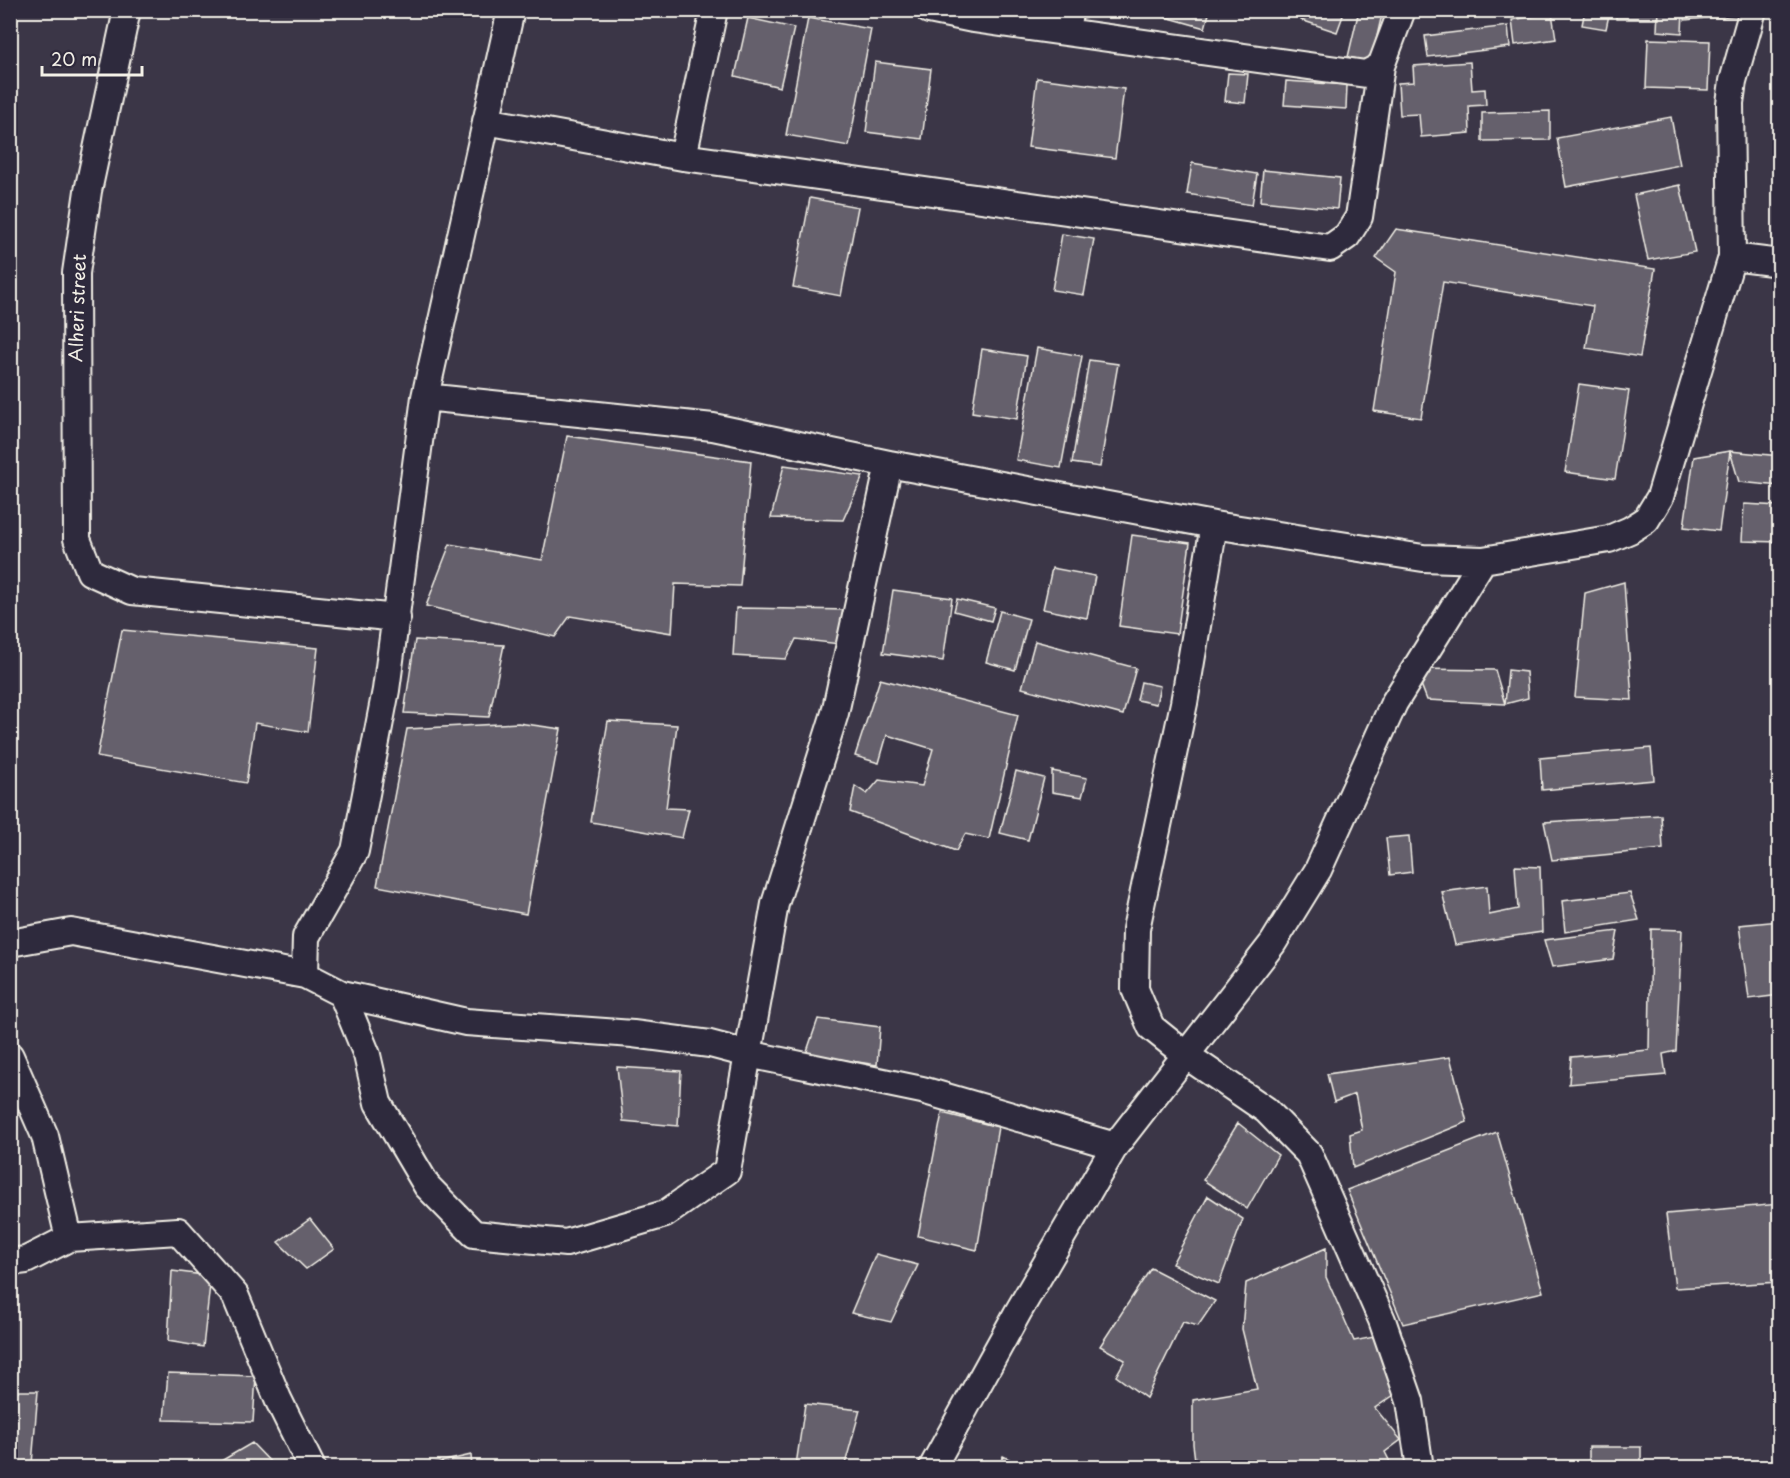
<svg xmlns="http://www.w3.org/2000/svg" width="1790" height="1478" font-family="'Playpen Sans',sans-serif">
<style>
.building{fill:#65616c;stroke:#f4f1e8;stroke-width:1.5}
.lines{fill:none;stroke-linecap:round;stroke-linejoin:round}
.minor-casing{stroke:#f4f1e8;stroke-width:30}
.minor{stroke:#2f2a3d;stroke-width:26}
.labels{text-anchor:middle;stroke-width:4.5;stroke-linejoin:round;paint-order:stroke}
.street-label{font-size:18px;fill:#f4f1e8;stroke:#2f2a3d}
</style>
<rect width="100%" height="100%" fill="#3b3647"/>
<filter id="ink" filterUnits="userSpaceOnUse"><feTurbulence type="fractalNoise" baseFrequency=".0167" numOctaves="2"/><feDisplacementMap in="SourceGraphic" scale="12" xChannelSelector="R" yChannelSelector="G"/><feConvolveMatrix kernelMatrix="1 2 1 2 8 2 1 2 1" color-interpolation-filters="sRGB"/></filter>
<g filter="url(#ink)">
<path class="building" d="M1141,10H1210L1205,28Z
M1304,10H1345L1337,32L1301,20Z
M1359,10H1383L1371,62L1348,57Z
M1430,10H1466L1430,15Z
M1585,10H1610L1606,29L1582,25Z
M1616,10H1658L1659,19H1616Z
M1658,10H1683L1682,33L1657,31Z
M1685,10H1738L1739,15L1685,20Z
M1552,13L1556,39L1515,45L1512,20Z
M748,18L794,28L780,87L735,76Z
M808,18L871,29L849,146L786,135Z
M1508,26L1510,47L1428,57L1425,36Z
M1648,39L1710,41L1708,90L1646,88Z
M875,62L931,69L922,139L866,132Z
M1470,62L1472,90L1485,89L1486,105L1469,106L1470,133L1421,137L1419,114L1400,115L1398,83L1414,82L1413,66Z
M1228,73L1248,74L1245,103L1225,101Z
M1037,78L1124,89L1115,158L1028,147Z
M1286,81L1347,85L1346,109L1284,105Z
M1550,111V140L1482,141V113Z
M1671,117L1680,165L1566,187L1557,138Z
M1192,163L1257,174L1252,205L1187,194Z
M1263,170L1340,178L1337,209L1260,201Z
M1680,185L1695,252L1648,260L1634,195Z
M810,198L858,207L841,296L793,287Z
M1396,229L1655,269L1640,357L1586,348L1593,306L1443,282L1421,418L1374,411L1396,272L1376,258Z
M1062,234L1094,239L1084,295L1052,290Z
M1037,348L1082,356L1061,468L1016,460Z
M982,349L1027,356L1017,419L972,412Z
M1089,360L1118,364L1100,467L1072,463Z
M1579,384L1629,391L1615,479L1565,472Z
M567,436L751,461L740,586L675,584L672,633L570,616L555,637L426,606L450,544L542,560Z
M1730,451L1780,456V486L1739,482Z
M1730,451L1719,531L1684,527L1694,457Z
M784,465L863,476L843,520L771,518Z
M1744,504L1780,506V542L1742,541Z
M1132,535L1190,543L1177,634L1119,626Z
M1052,568L1095,576L1087,618L1043,609Z
M1624,582L1632,700L1575,697L1585,593Z
M893,590L952,598L943,661L883,653Z
M957,599L995,608L991,621L954,611Z
M736,608L849,610L840,644L796,639L786,659L733,656Z
M1000,611L1029,619L1015,670L986,662Z
M122,630L318,648L308,732L255,723L246,783L97,757Z
M415,640L504,645L489,717L404,713Z
M1035,641L1136,668L1123,715L1022,688Z
M1415,669L1495,670L1505,704L1427,700Z
M1508,670L1526,672L1528,698L1505,704Z
M880,679L1018,715L989,839L965,834L956,851L850,812L855,786L867,794L879,780L922,786L933,749L887,735L879,763L855,756Z
M1141,682L1160,686L1156,704L1137,700Z
M608,721L677,725L666,808L689,809L682,838L591,822Z
M518,723L561,729L526,914L377,886L407,729Z
M1651,748L1654,780L1542,790L1540,758Z
M1016,771L1044,778L1028,840L1000,833Z
M1052,771L1087,778L1082,797L1052,792Z
M1661,815L1663,849L1552,860L1544,822Z
M1409,836L1412,872L1390,875L1386,838Z
M1515,866L1540,867L1542,932L1455,945L1442,892L1487,886L1489,915L1518,909Z
M1630,893L1639,920L1565,932L1562,901Z
M1780,921V995L1749,999L1739,925Z
M1651,929L1682,930L1676,1051L1663,1054L1666,1075L1569,1084L1571,1057L1649,1050Z
M1618,931L1613,959L1552,967L1544,940Z
M818,1019L880,1027L877,1065L806,1054Z
M1450,1057L1467,1122L1353,1168L1350,1134L1362,1130L1355,1094L1334,1102L1327,1074Z
M617,1067L681,1071L678,1126L623,1121Z
M942,1113L998,1127L977,1250L918,1236Z
M1238,1123L1278,1155L1247,1209L1203,1180Z
M1497,1132L1543,1292L1403,1324L1347,1190Z
M1208,1196L1243,1219L1219,1284L1172,1264Z
M1780,1204V1282L1675,1288L1666,1214Z
M310,1219L334,1249L306,1269L278,1242Z
M1326,1248V1277L1354,1341L1384,1335L1403,1389L1375,1408L1401,1440L1385,1452L1393,1468H1353L1349,1464L1337,1468H1196L1193,1444V1400L1257,1389L1242,1329L1246,1283Z
M876,1254L918,1265L891,1322L851,1313Z
M1151,1268L1215,1301L1198,1326L1183,1322L1146,1398L1116,1376L1125,1360L1100,1346Z
M172,1271L211,1276L203,1347L168,1341Z
M168,1373L256,1376L253,1422L164,1420Z
M10,1391H38L32,1464L10,1465Z
M805,1404L860,1410L844,1468L796,1465Z
M252,1443L276,1468H209Z
M1589,1447H1641V1468H1589Z
M471,1455L472,1468H415Z
M1003,1456L1027,1468H998Z"/>
<g class="lines">
<defs>
<path id="minor" d="M127,10L88,191L76,273L77,539L90,572L132,591L397,618
M511,10L425,397L386,690L355,851L306,937L305,975L342,994L466,1022L633,1034L710,1044L748,1054L922,1090L1115,1146
M929,10L973,19L1366,74L1381,66
M1065,31L1070,10
M486,121L683,157L1330,248L1347,236L1359,217L1381,66L1402,10
M683,157L714,10
M1732,257L1780,263
M425,397L713,427L889,464L1214,525L1423,558L1483,560L1609,539L1630,530L1646,520L1660,497L1732,257L1730,103L1733,81L1753,10
M1214,525L1184,703L1136,929L1135,989L1151,1027L1187,1056L1266,1110L1309,1154L1382,1320L1410,1401L1420,1468
M10,943L71,932L305,975
M342,994L367,1055L378,1103L427,1186L474,1234L566,1243L665,1214L727,1171L775,904L835,713L889,464
M10,1056L45,1136L69,1238
M10,1262L26,1260L69,1238L178,1231L235,1295L278,1399L312,1468
M932,1468L1018,1312L1115,1146L1273,943L1318,870L1394,703L1483,560"/>
</defs>
<use href="#minor" class="minor-casing"/>
<use href="#minor" class="minor"/>
</g>
</g>
<g class="labels">
<g class="street-label">
<text transform="translate(78 308) rotate(-88)" y="6">Alheri street</text>
</g>
</g>
<rect width="1790" height="1478" fill="none" stroke="#2f2a3d" stroke-width="36"/>
<rect x="18" y="18" width="1754" height="1442" fill="none" stroke="#f4f1e8" stroke-width="2" filter="url(#ink)"/>
<path d="M42 66v9h100v-9" fill="none" stroke="#f4f1e8" stroke-width="3"/>
<text x="51" y="66" font-size="18" fill="#f4f1e8" stroke="#2f2a3d" stroke-width="4.5" paint-order="stroke">20 m</text>
</svg>
